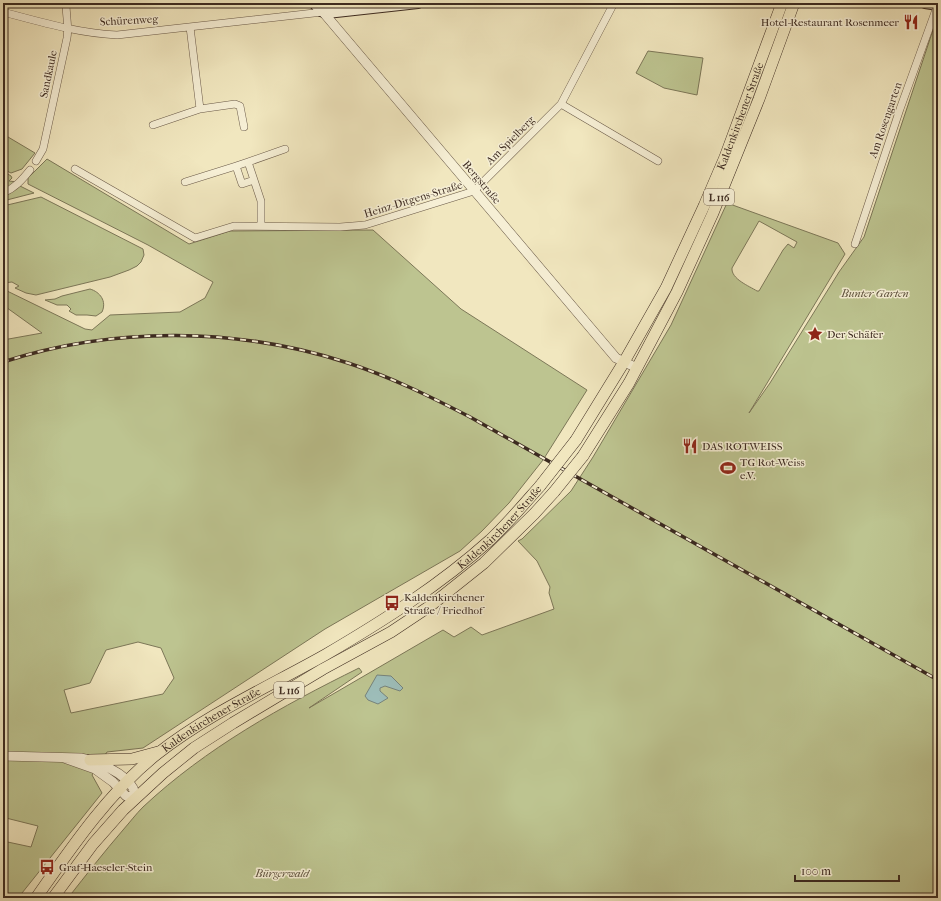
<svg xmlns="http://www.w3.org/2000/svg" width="941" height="901" font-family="'IM FELL French Canon',serif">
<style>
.green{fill:#bdc490;stroke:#7c7758;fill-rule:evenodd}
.water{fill:#9dbeba;stroke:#76837c}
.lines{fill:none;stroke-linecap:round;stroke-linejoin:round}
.minor-casing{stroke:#695948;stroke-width:8}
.tertiary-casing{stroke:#695948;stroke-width:10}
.secondary-casing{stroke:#3c2a20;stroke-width:12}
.primary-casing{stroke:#3c2a20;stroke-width:12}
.minor{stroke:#f6efd5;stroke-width:7}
.tertiary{stroke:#f6efd5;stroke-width:9}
.secondary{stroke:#f6efd5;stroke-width:10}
.primary{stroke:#f1e7bf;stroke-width:11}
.rail-casing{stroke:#3c2a20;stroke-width:3.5}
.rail{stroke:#f6efd5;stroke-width:2;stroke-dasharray:6;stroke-linecap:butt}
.primary-bridge-casing{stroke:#3c2a20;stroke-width:12;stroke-linecap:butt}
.primary-bridge{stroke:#f1e7bf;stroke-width:11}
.labels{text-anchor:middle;stroke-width:3;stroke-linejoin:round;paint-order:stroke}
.shield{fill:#f6efd5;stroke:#746556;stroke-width:1}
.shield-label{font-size:10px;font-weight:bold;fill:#3c2a20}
.street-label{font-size:11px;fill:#3c2a20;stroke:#f6efd5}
.poi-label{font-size:11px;fill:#3c2a20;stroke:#f6efd5;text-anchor:start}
.park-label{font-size:11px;font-style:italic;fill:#5c503c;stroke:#f6efd5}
</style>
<rect width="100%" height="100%" fill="#f1e7bf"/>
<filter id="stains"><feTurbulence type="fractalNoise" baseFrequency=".005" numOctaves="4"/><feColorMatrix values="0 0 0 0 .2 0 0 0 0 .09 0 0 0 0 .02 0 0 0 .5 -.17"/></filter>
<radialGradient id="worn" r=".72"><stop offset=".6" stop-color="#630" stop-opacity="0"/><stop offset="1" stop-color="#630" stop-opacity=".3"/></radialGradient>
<path class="green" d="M938,15V898H68C86,875 104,852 123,830C130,822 136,814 143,807C206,748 282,706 359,668L362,672L309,708L443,630L454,637L471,627L482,635L554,609L549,593L550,587L537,561L518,541L522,539L571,491L593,457L671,325L727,203L838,243L845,254L749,413L770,383L839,272L864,237ZM759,221L797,242L794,248L788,244L783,250L759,291H757C749,286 731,279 732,268Z
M648,51L703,58L697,95L664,88L636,73Z
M3,134L35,153L22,169L11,173L3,169Z
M47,159L189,244L230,231L373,230L461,309L587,390L543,460L509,503L482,531L460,551L325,629L143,748L107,752L92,775L102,793L18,898H3V841L31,847L38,826L6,818L3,820V340L42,333L3,305V289L85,329L92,330L110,315L180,312L205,298L213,282L148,245L28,184V178ZM138,642L161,648L174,678L163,694L71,713L64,690L90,683L106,650Z
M3,171L11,176L12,178L9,181L17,182L3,190Z
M20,186L34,193L3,201V195Z
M41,197L143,249L144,255L141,262L137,266L129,270L110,277L36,295L26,293L15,288L19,286L12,282L3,283V206Z
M90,289C100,292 107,301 102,312L96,316L87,315H76L69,311L71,309L67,305H57L45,300L55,299L62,296Z"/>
<path class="water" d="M377,675L391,676L403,688L400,691L385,686L380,688V691L388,698L378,704L368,700L365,696Z"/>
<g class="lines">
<defs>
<path id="minor" d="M3,12C41,22 77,33 117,35L323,12
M190,27L200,109
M561,104L658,161
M153,125L200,109L235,104L240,106L244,127
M36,161L43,149L67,38C69,27 66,15 66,3
M248,162L285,149
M75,169L195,238L234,226L340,227L365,225L474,191L561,104L614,3
M254,180L242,184L236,166L248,162L261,201V226
M185,182L236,166
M3,193C15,188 22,180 30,170
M855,244L900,109L938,4"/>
<path id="tertiary" d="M323,12L616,358L637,368
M3,756L81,758C97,761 125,773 133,788C134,791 135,795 136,798L126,796L113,782L95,769L64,758"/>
<path id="secondary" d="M314,3L321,11L327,13L418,3
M925,3L938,5"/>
<g id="primary">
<path id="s1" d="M576,440L624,362L666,288L704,206L725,157L782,3"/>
<path d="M583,456L629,383L677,292L713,213L759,99L794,3"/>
<path d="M90,760L132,759L158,752"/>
<path id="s2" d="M36,898C71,848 109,792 157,754C208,714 268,687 325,655C383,621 440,585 490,540C508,523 524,504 540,486"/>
<path d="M53,898L93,844L123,810L163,773L194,748L233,723L323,669L391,632L430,606L484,563L534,514L554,492"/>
</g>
</defs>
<use href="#minor" class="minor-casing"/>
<use href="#tertiary" class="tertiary-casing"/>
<use href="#secondary" class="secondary-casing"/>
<use href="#primary" class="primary-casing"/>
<use href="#minor" class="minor"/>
<use href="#tertiary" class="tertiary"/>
<use href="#secondary" class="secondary"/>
<use href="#primary" class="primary"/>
<defs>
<path id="rail" d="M3,362C114,326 238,327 348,363C391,377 431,397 470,417L938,680"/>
</defs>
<use href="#rail" class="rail-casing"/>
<use href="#rail" class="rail"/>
<defs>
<path id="primary-bridge" d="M540,486L576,440
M554,492L583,456"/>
</defs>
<use href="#primary-bridge" class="primary-bridge-casing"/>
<use href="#primary-bridge" class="primary-bridge"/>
</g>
<defs>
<symbol id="restaurant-bare" viewBox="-9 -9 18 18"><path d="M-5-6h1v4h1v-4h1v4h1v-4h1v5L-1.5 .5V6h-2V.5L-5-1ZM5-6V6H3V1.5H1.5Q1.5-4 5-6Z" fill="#8f2418" stroke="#f6efd5" stroke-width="2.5" paint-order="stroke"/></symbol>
<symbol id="sight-bare" viewBox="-9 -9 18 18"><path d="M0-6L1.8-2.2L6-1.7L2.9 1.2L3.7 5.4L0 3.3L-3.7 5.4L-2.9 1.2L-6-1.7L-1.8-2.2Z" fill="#8f2418" stroke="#f6efd5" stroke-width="2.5" paint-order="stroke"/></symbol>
<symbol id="stadium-bare" viewBox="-9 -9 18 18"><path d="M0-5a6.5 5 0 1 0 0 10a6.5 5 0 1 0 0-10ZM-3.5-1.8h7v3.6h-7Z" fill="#8f2418" stroke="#f6efd5" stroke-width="2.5" paint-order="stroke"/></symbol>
<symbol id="bus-bare" viewBox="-9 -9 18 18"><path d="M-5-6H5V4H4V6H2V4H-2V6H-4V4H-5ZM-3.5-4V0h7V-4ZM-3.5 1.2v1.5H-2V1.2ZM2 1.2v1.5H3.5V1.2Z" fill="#8f2418" stroke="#f6efd5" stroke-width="2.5" paint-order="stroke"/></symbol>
</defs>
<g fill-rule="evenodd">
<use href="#restaurant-bare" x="900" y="11" width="22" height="22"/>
<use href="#sight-bare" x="804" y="323" width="22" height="22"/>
<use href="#restaurant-bare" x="679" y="435" width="22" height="22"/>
<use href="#stadium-bare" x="717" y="457" width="22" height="22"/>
<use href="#bus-bare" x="381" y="592" width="22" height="22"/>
<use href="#bus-bare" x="36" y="856" width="22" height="22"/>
</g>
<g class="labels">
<g class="shield">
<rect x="704" y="189" width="30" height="16" rx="3"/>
<rect x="274" y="682" width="30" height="16" rx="3"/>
</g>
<g class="shield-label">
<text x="719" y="201">L 116</text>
<text x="289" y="694">L 116</text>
</g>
<g class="street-label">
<text transform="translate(129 20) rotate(-3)" y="4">Schürenweg</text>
<text transform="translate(48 74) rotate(-78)" y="4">Sandkaule</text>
<text dy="4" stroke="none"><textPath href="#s1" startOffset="364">Kaldenkirchener Straße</textPath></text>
<text transform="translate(885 120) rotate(-71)" y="4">Am Rosengarten</text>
<text transform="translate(510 140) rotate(-45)" y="4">Am Spielberg</text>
<text transform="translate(482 182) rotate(50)" y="4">Bergstraße</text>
<text transform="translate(413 199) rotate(-17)" y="4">Heinz-Ditgens-Straße</text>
<text dy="4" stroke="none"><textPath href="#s2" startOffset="601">Kaldenkirchener Straße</textPath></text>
<text dy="4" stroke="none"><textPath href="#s2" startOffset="253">Kaldenkirchener Straße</textPath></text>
</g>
<g class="poi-label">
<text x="899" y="26" text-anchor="end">Hotel-Restaurant Rosenmeer</text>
<text x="827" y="338">Der Schäfer</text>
<text x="702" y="450">DAS ROTWEISS</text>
<text x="740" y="466">TG Rot-Weiss<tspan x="740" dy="13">e.V.</tspan></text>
<text x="404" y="601">Kaldenkirchener<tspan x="404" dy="13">Straße / Friedhof</tspan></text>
<text x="59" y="871">Graf-Haeseler-Stein</text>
</g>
<g class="park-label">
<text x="875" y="297">Bunter Garten</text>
<text x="282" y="877">Bürgerwald</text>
</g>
</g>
<rect width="941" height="901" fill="none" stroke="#f1e7bf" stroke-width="16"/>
<rect x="4" y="4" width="933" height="893" fill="none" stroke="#3c2a20" stroke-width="2"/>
<rect x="8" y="8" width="925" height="885" fill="none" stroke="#3c2a20"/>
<path d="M795 875v6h104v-6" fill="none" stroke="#3c2a20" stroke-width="2"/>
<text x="801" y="875" font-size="12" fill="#3c2a20" stroke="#f6efd5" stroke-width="3" paint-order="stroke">100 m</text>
<rect width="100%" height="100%" filter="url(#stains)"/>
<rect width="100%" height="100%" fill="url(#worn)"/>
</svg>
